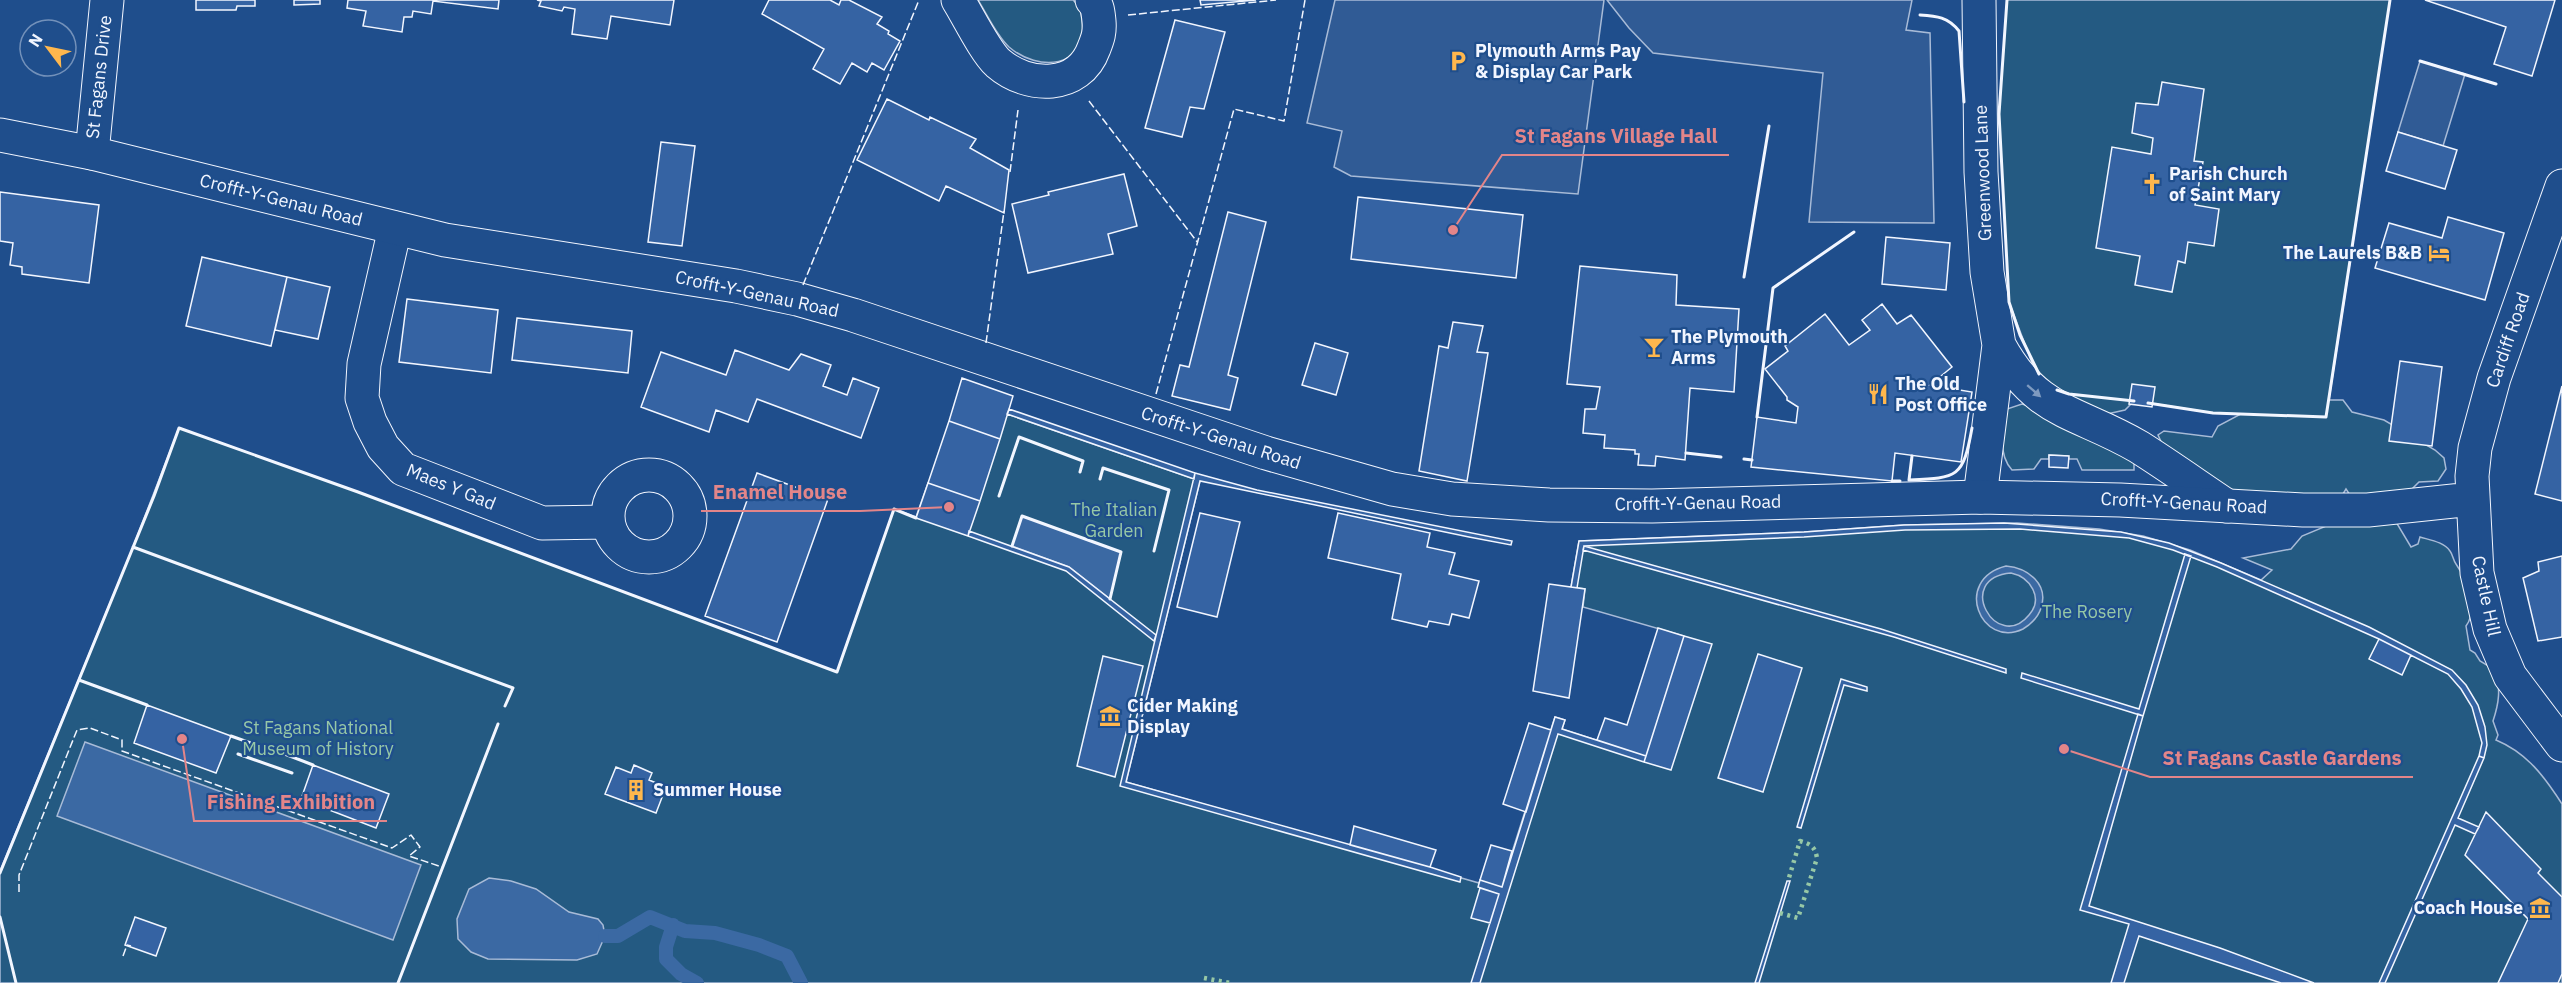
<svg xmlns="http://www.w3.org/2000/svg" width="2562" height="983" font-family="'IBM Plex Sans',sans-serif">
<style>
.green{fill:#245a82;stroke:#a8bbd7;stroke-width:1.5}
.parking{fill:#305b95;stroke:#a8bbd7;stroke-width:1.5}
.water{fill:#3b69a3;stroke:#a8bbd7;stroke-width:1.5;fill-rule:evenodd}
.lines{fill:none;stroke-linecap:round;stroke-linejoin:round}
.stream{stroke:#3b69a3;stroke-width:14}
.building{fill:#3563a3;stroke:#f2f6ff;stroke-width:1.5}
.minor-casing{stroke:#f2f6ff;stroke-width:35}
.tertiary-casing{stroke:#f2f6ff;stroke-width:35}
.minor{stroke:#1f4e8c;stroke-width:33}
.tertiary{stroke:#1f4e8c;stroke-width:33}
.hedge{stroke:#97c8a6;stroke-width:4.5;stroke-dasharray:3 4.5;stroke-linecap:butt}
.fence{stroke:#f2f6ff;stroke-width:1.5;stroke-dasharray:8 3;stroke-linecap:butt}
.wall{stroke:#f2f6ff;stroke-width:3}
.oneway{fill:#7e9ac0}
.labels{text-anchor:middle;stroke-width:4.5;stroke-linejoin:round;paint-order:stroke}
.poi-label{font-size:18px;font-weight:bold;fill:#f2f6ff;stroke:#1f4e8c;text-anchor:start}
.street-label{font-size:18px;fill:#f2f6ff;stroke:#1f4e8c}
.park-label{font-size:18px;fill:#97c8a6;stroke:#1f4e8c}
.leader{fill:none;stroke:#e38589;stroke-width:2}
.callout-dot{fill:#e38589;stroke:#1f4e8c;stroke-width:2}
.callout-label{font-size:20px;text-anchor:middle;font-weight:bold;fill:#e38589;stroke:#1f4e8c;stroke-width:4.5;stroke-linejoin:round;paint-order:stroke}
</style>
<rect width="100%" height="100%" fill="#1f4e8c"/>
<path class="green" d="M978,0H1073C1080,6 1081,12 1082,21C1088,69 1038,72 1009,47C996,35 987,14 978,0Z
M2007,0H2390L2329,400H2343L2352,412L2384,420L2435,450L2444,458L2446,469L2438,481L2419,482L2411,490L2396,522L2411,547L2418,544L2420,537C2430,540 2444,542 2450,551C2453,555 2453,560 2456,564C2467,580 2479,608 2466,626L2470,650L2475,653L2480,661L2495,670C2501,689 2499,703 2493,721L2498,735L2496,740C2527,753 2544,776 2562,804V983H0V871L133,547L179,428L358,492L837,672L894,509L916,517L928,483L1007,414L1200,481L1126,782L1479,883L1480,880L1501,887L1555,717L1565,720L1562,729L1646,756L1684,636L1583,607L1585,589L1571,587L1579,541L1804,532L1904,525L2017,523L2099,529L2143,536L2190,550L2261,580L2272,570L2243,558L2291,549L2302,536L2336,522L2350,495L2346,489L2340,499L2275,496L2272,492L2248,502L2165,450L2158,435L2164,431L2212,437L2218,426L2241,414L2213,413L2130,400L2131,404L2125,410L2107,414L2058,394L2034,368L2009,302L1999,114Z
M2022,404L2032,407L2134,462V470H2082L2077,459H2069L2068,456L2049,455V459H2041L2034,469L2012,470C1998,455 2001,427 2007,409Z"/>
<path class="parking" d="M1335,0H1604L1578,194L1351,176L1334,167L1342,131L1307,123Z
M1607,0H1912L1906,30L1930,33L1934,223L1809,222L1823,73L1653,53L1629,28Z
M2420,61L2465,74L2443,146L2398,132Z"/>
<path class="water" d="M1022,516L1121,552L1110,599L1069,567L1012,546Z
M2006,566C2028,568 2049,584 2041,608C2038,618 2031,624 2023,629C1981,649 1952,580 2006,566ZM2011,573C2030,577 2044,598 2029,615C1997,654 1953,578 2011,573Z
M85,742L421,865L393,940L57,816Z
M489,878L511,881L536,889L569,912L598,919L603,925L605,936L597,954L577,960L488,959L471,952L458,939L457,919L469,889Z"/>
<g class="lines">
<path class="stream" d="M673,925L666,947V959L681,974L697,983
M605,936H618L650,917L685,931L715,933L759,945L787,956L801,983"/>
</g>
<path class="building" d="M196,0H255V6H237L236,10H196Z
M294,0H320V4L294,5Z
M348,0H499L498,9L433,1L431,14L413,11L412,17H404L402,32L363,26L366,11L347,8Z
M537,0H674L670,25L611,16L607,39L572,34L575,9L564,7L562,11L539,6L541,1Z
M769,0H830L839,5L841,0H849L882,17L877,24L889,31L888,34L900,41L884,70L872,63L867,72L852,63L840,84L813,69L824,49L762,14Z
M1200,0H1256L1201,5Z
M2425,0H2555L2532,76L2494,64L2506,27Z
M1175,20L1225,32L1204,109L1190,107L1182,137L1145,128Z
M2162,82L2204,89L2194,161L2203,162L2195,205L2219,209L2214,246L2188,242L2185,263L2178,261L2172,292L2135,285L2140,256L2096,248L2112,147L2151,154L2153,138L2132,133L2136,103L2158,105Z
M887,99L929,120L930,117L976,139L970,148L1009,170L1004,213L946,186L939,201L857,160Z
M2398,132L2457,150L2445,189L2386,171Z
M661,142L695,146L682,246L648,242Z
M1124,174L1137,226L1108,234L1113,254L1028,273L1012,204L1049,195L1048,192Z
M0,192L99,205L89,283L22,274V267L10,265L13,243L0,241Z
M1358,197L1523,215L1516,278L1351,259Z
M1228,212L1266,222L1228,375L1238,378L1230,410L1172,396L1180,365L1189,367Z
M2448,217L2504,233L2485,300L2375,268L2389,223L2442,238Z
M1886,237L1950,243L1946,290L1882,284Z
M202,257L287,277L271,346L186,326Z
M1580,266L1677,275L1676,305L1739,309L1734,392L1690,388L1685,460L1656,456L1655,466L1638,465L1639,454H1635V450L1604,448L1605,435L1583,433L1585,409H1596L1600,387L1567,384Z
M287,277L330,287L318,339L275,330Z
M407,299L498,310L491,373L399,362Z
M1882,304L1897,324L1911,315L1952,367L1930,385L1972,392L1961,462L1895,453L1892,481L1751,467L1757,417L1796,423L1798,407L1787,400V397L1765,369L1788,351L1785,346L1825,314L1849,345L1870,330L1862,320Z
M517,318L632,331L628,373L512,360Z
M1453,322L1483,326L1477,352L1488,353L1467,481L1419,471L1439,346L1448,348Z
M1315,343L1348,353L1336,395L1302,385Z
M735,350L789,370L801,354L831,365L823,386L847,395L853,378L879,388L861,438L757,399L748,422L716,410L709,432L641,407L661,352L726,375Z
M2400,361L2442,367L2432,446L2389,441Z
M962,378L1013,396L1000,439L949,421Z
M2132,384L2155,387L2152,407L2129,404Z
M2562,386V501L2535,494Z
M1009,409L1195,473L1194,479L1007,414Z
M949,421L1000,439L980,501L928,483Z
M2049,455L2069,456L2068,468L2049,467Z
M757,473L828,499L777,642L705,616Z
M1195,473L1257,490L1512,541L1511,545L1469,537L1200,481L1126,782L1430,867L1461,877L1460,882L1120,786Z
M928,483L980,501L968,536L916,518Z
M1200,513L1240,522L1217,617L1177,607Z
M1338,513L1430,533L1427,547L1455,553L1449,574L1479,581L1469,618L1452,614L1449,625L1429,621L1427,627L1392,619L1401,574L1328,558Z
M2004,523L2121,532L2169,543L2221,563L2369,627L2452,670L2466,685L2478,705L2485,727L2487,745L2484,758L2479,756L2482,743L2472,707L2461,689L2448,674L2379,639L2217,567L2173,550L2129,538L2020,529L1905,530L1804,537L1584,546L1577,588L1571,587L1579,541L1804,532L1904,525Z
M969,531L1069,567L1156,635L1154,641L1066,571L968,536Z
M1584,546L1881,629L2006,669V673L1894,637L1583,550Z
M2185,554L2191,556L2143,716L2021,678L2022,673L2139,709Z
M2562,556V637L2538,641L2523,578L2539,571L2538,562Z
M1549,584L1585,589L1569,698L1533,691Z
M1658,628L1684,636L1646,756L1597,740L1605,718L1627,725Z
M1684,636L1712,644L1671,770L1644,762Z
M2379,639L2411,655L2402,675L2369,659Z
M1758,654L1802,668L1763,792L1718,778Z
M1103,656L1143,666L1115,777L1077,766Z
M1841,679L1867,687V691L1844,685L1801,828L1797,827Z
M147,705L231,736L216,773L134,743Z
M2138,714L2143,716L2089,906L2220,948L2314,983H2281L2139,936L2124,983H2111L2129,924L2080,910Z
M1555,717L1565,720L1562,729L1646,756L1644,762L1558,734L1480,983H1471L1499,894L1478,887L1480,880L1502,887Z
M1529,723L1551,730L1526,812L1503,804Z
M2479,756L2484,758L2458,818L2479,827L2475,834L2455,825L2385,983H2379Z
M313,765L389,794L376,828L301,799Z
M634,765L652,773L649,780L666,787L656,813L605,794L616,767L631,773Z
M2486,812L2541,869L2538,873L2562,897V974L2558,983H2498L2528,919L2465,855Z
M1354,826L1436,850L1430,867L1350,845Z
M1491,845L1512,851L1502,887L1480,880Z
M1787,881H1790L1759,983H1755Z
M1480,888L1499,894L1490,923L1471,918Z
M135,917L166,928L156,956L125,945Z"/>
<g class="lines">
<defs>
<path id="minor" d="M958,0C968,16 985,51 998,63C1028,89 1079,90 1094,48C1098,38 1100,32 1099,21C1098,12 1098,6 1092,0
M1979,0L1981,172L1987,272L1999,345L1980,497
M92,153L107,0
M395,228L364,364L362,398L370,422L383,447L403,469L542,523L608,522
M1999,345C2037,415 2078,411 2139,447C2169,466 2197,486 2227,506
M608 516a41 41 0 1 1 82 0a41 41 0 1 1-82 0Z"/>
<path id="tertiary" d="M0,135L92,153L445,240L736,286L797,299L853,315L1266,453L1392,489L1452,499L1549,505L1652,506L1980,497L2120,500L2303,510H2368L2472,499
M2562,186L2494,378L2475,448L2472,476L2477,573L2490,629L2510,676L2562,745"/>
</defs>
<use href="#minor" class="minor-casing"/>
<use href="#tertiary" class="tertiary-casing"/>
<use href="#minor" class="minor"/>
<use href="#tertiary" class="tertiary"/>
<path class="hedge" d="M1780,913L1798,918L1817,858C1815,847 1811,844 1800,841L1788,881
M1204,978L1230,983"/>
<path class="fence" d="M1128,15L1276,0
M1089,101L1198,243
M1010,172L1018,110
M803,285L919,0
M986,343L1004,211
M1156,394L1234,109L1284,121L1305,0
M19,892V875L77,730L90,728L122,740V751L392,848L411,835L420,847L409,856L442,867
M123,956L127,945L131,946"/>
<path class="wall" d="M2007,0L1999,114L2009,302L2020,335L2039,374
M1920,15C1937,16 1948,17 1959,31L1964,102
M2420,61L2496,84
M1744,277L1769,126
M2057,390L2069,394L2134,401
M2148,403L2213,413L2326,417L2390,0
M1757,417L1773,288L1854,232
M1686,453L1721,457
M1912,456L1909,480C1958,478 1963,478 1972,428
M1744,459L1752,460
M1100,479L1103,468L1169,490L1154,551
M1892,481H1900
M999,496L1019,437L1083,461L1080,472
M1012,546L1022,516L1121,552L1110,599
M133,547L513,688L505,706
M79,680L147,705
M231,736L262,747
M282,753L313,765
M238,754L292,773
M0,873L154,496L179,428L358,492L837,672L894,509L916,518
M0,917L16,983
M398,983L498,724"/>
</g>
<defs><path id="oneway-solid" d="M-6-.8H1V-3.2L6.5 0L1 3.2V.8H-6Z" transform="scale(1.5)"/></defs>
<use class="oneway" href="#oneway-solid" transform="translate(2034 391) rotate(41)"/>
<defs>
<symbol id="parking-bare" viewBox="-9 -9 18 18"><path d="M-3.5-5.5H1a3.5 3.5 0 0 1 0 7H-1V5.5H-3.5ZM-1-3.4V-.6H.8a1.4 1.4 0 0 0 0-2.8Z" fill="#ffb74d" stroke="#1f4e8c" stroke-width="2.5" paint-order="stroke"/></symbol>
<symbol id="church-bare" viewBox="-9 -9 18 18"><path d="M-1.2-6h2.4v3.5h3.3v2.4h-3.3V6h-2.4V-.1h-3.3v-2.4h3.3Z" fill="#ffb74d" stroke="#1f4e8c" stroke-width="2.5" paint-order="stroke"/></symbol>
<symbol id="hotel-bare" viewBox="-9 -9 18 18"><path d="M-6-4.5h1.5V1H6V5H4.5V3h-9V5H-6ZM-4 0a1.8 1.8 0 1 1 3.6 0ZM.5 0V-2.5h3Q6-2.5 6 0Z" fill="#ffb74d" stroke="#1f4e8c" stroke-width="2.5" paint-order="stroke"/></symbol>
<symbol id="bar-bare" viewBox="-9 -9 18 18"><path d="M-6-5H6L.8 .8V4.5H3.5V6h-7V4.5H-.8V.8Z" fill="#ffb74d" stroke="#1f4e8c" stroke-width="2.5" paint-order="stroke"/></symbol>
<symbol id="restaurant-bare" viewBox="-9 -9 18 18"><path d="M-5-6h1v4h1v-4h1v4h1v-4h1v5L-1.5 .5V6h-2V.5L-5-1ZM5-6V6H3V1.5H1.5Q1.5-4 5-6Z" fill="#ffb74d" stroke="#1f4e8c" stroke-width="2.5" paint-order="stroke"/></symbol>
<symbol id="museum-bare" viewBox="-9 -9 18 18"><path d="M0-6L6-3V-2H-6V-3ZM-5-1h2V3h-2ZM-1-1h2V3h-2ZM3-1h2V3H3ZM-6 4H6V6H-6Z" fill="#ffb74d" stroke="#1f4e8c" stroke-width="2.5" paint-order="stroke"/></symbol>
<symbol id="building-bare" viewBox="-9 -9 18 18"><path d="M-4-6H4V6H1V3H-1V6H-4ZM-2.5-4.3h1.7v1.8h-1.7ZM.8-4.3h1.7v1.8H.8ZM-2.5-1h1.7V.8h-1.7ZM.8-1h1.7V.8H.8Z" fill="#ffb74d" stroke="#1f4e8c" stroke-width="2.5" paint-order="stroke"/></symbol>
</defs>
<g fill-rule="evenodd">
<use href="#parking-bare" x="1443" y="46" width="30" height="30"/>
<use href="#church-bare" x="2137" y="169" width="30" height="30"/>
<use href="#hotel-bare" x="2424" y="238" width="30" height="30"/>
<use href="#bar-bare" x="1639" y="332" width="30" height="30"/>
<use href="#restaurant-bare" x="1863" y="379" width="30" height="30"/>
<use href="#museum-bare" x="1095" y="701" width="30" height="30"/>
<use href="#building-bare" x="621" y="775" width="30" height="30"/>
<use href="#museum-bare" x="2525" y="893" width="30" height="30"/>
</g>
<g class="labels">
<g class="poi-label">
<text x="1475" y="57">Plymouth Arms Pay<tspan x="1475" dy="21">&amp; Display Car Park</tspan></text>
<text x="2169" y="180">Parish Church<tspan x="2169" dy="21">of Saint Mary</tspan></text>
<text x="2422" y="259" text-anchor="end">The Laurels B&amp;B</text>
<text x="1671" y="343">The Plymouth<tspan x="1671" dy="21">Arms</tspan></text>
<text x="1895" y="390">The Old<tspan x="1895" dy="21">Post Office</tspan></text>
<text x="1127" y="712">Cider Making<tspan x="1127" dy="21">Display</tspan></text>
<text x="653" y="796">Summer House</text>
<text x="2523" y="914" text-anchor="end">Coach House</text>
</g>
<g class="street-label">
<text transform="translate(99 77) rotate(-84)" y="6">St Fagans Drive</text>
<text transform="translate(1983 173) rotate(-92)" y="6">Greenwood Lane</text>
<text transform="translate(281 200) rotate(14)" y="6">Crofft-Y-Genau Road</text>
<text transform="translate(757 294) rotate(12)" y="6">Crofft-Y-Genau Road</text>
<text transform="translate(2508 340) rotate(-71)" y="6">Cardiff Road</text>
<text transform="translate(1221 438) rotate(18)" y="6">Crofft-Y-Genau Road</text>
<text transform="translate(451 487) rotate(22)" y="6">Maes Y Gad</text>
<text transform="translate(1698 503) rotate(-1)" y="6">Crofft-Y-Genau Road</text>
<text transform="translate(2184 503) rotate(3)" y="6">Crofft-Y-Genau Road</text>
<text transform="translate(2486 596) rotate(78)" y="6">Castle Hill</text>
</g>
<g class="park-label">
<text x="1114" y="516">The Italian<tspan x="1114" dy="21">Garden</tspan></text>
<text x="2087" y="618">The Rosery</text>
<text x="318" y="734">St Fagans National<tspan x="318" dy="21">Museum of History</tspan></text>
</g>
</g>
<path class="leader" d="M1453 230L1502 155H1729M949 507L860 511H701M2064 749L2150 777H2413M182 739L194 821H387"/>
<g class="callout-dot">
<circle cx="1453" cy="230" r="6"/>
<circle cx="949" cy="507" r="6"/>
<circle cx="2064" cy="749" r="6"/>
<circle cx="182" cy="739" r="6"/>
</g>
<g class="callout-label">
<text x="1616" y="143">St Fagans Village Hall</text>
<text x="780" y="499">Enamel House</text>
<text x="2282" y="765">St Fagans Castle Gardens</text>
<text x="291" y="809">Fishing Exhibition</text>
</g>
<g transform="translate(48 48) rotate(302)"><circle r="28" fill="#1f4e8c" stroke="#7391ba" stroke-width="1.5"/>
<path d="M0-4.5L10 22L0 15L-10 22Z" fill="#ffb74d"/>
<text y="-9" font-size="16" font-weight="bold" text-anchor="middle" fill="#f2f6ff">N</text>
</g>
</svg>
